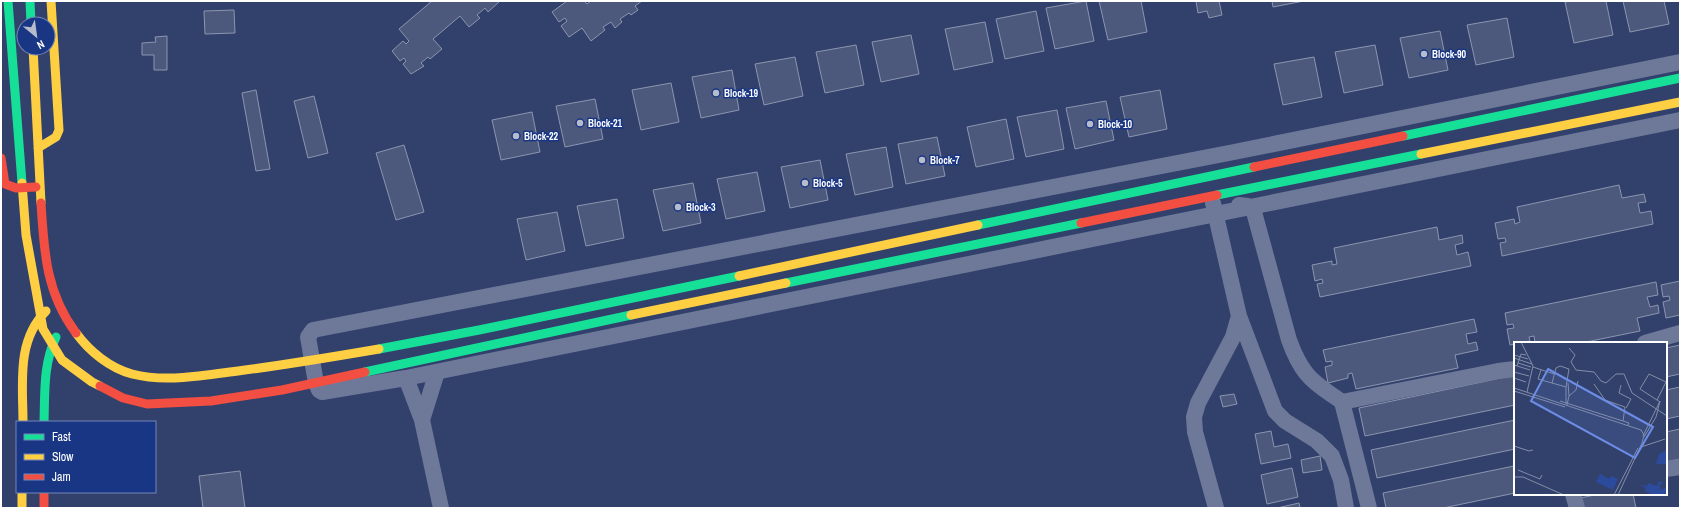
<svg xmlns="http://www.w3.org/2000/svg" width="1681" height="509" font-family="'Archivo Narrow',sans-serif">
<style>
.building{fill:#4c597c;stroke:#8c95b0}
.lines{fill:none;stroke-linecap:round;stroke-linejoin:round}
.street{stroke:#6e799a;stroke-width:16}
.fast{stroke:#16e098;stroke-width:9}
.slow{stroke:#ffcf43;stroke-width:9}
.jam{stroke:#f24e42;stroke-width:9}
.poi-dot{fill:#b7bccc;stroke:#193685;stroke-width:1.5}
.labels{text-anchor:middle;stroke-width:3;stroke-linejoin:round;paint-order:stroke}
.poi-label{font-size:10px;font-weight:bold;fill:#fff;stroke:#193685;text-anchor:start}
.inset-road{fill:none;stroke:#848da7;stroke-width:1}
.view{fill:#6c8ce6;fill-opacity:0.15;stroke:#6c8ce6;stroke-width:2}
.inset-edge{fill:none;stroke:#fff;stroke-width:2}
</style>
<rect width="100%" height="100%" fill="#32416c"/>
<path class="building" d="M432,1H500L488,12L485,8L477,15L480,18L469,27L460,16L433,39L442,49L430,59L428,57L421,63L424,66L411,74L403,64L406,61L404,58L400,61L392,51L403,41L406,44L409,41L399,29Z
M567,1H584L587,4L591,1H642L635,6L638,10L631,15L629,13L620,19L622,22L615,28L611,22L603,27L605,30L591,41L582,28L569,37L561,26L567,21L565,18L559,22L552,12Z
M1086,1L1094,41L1055,49L1046,8Z
M1099,1H1141L1147,32L1108,40Z
M1196,1H1219L1222,15L1209,18L1207,11L1198,13Z
M1272,1H1304L1273,7Z
M1571,1H1606L1613,35L1574,43L1565,2Z
M1623,1H1664L1669,24L1630,32Z
M234,10L235,33L205,34L204,11Z
M1036,11L1044,51L1005,59L996,19Z
M1507,18L1514,57L1476,65L1467,25Z
M985,22L993,62L954,70L945,29Z
M1440,31L1448,70L1409,78L1400,38Z
M911,35L919,74L881,82L872,42Z
M167,36V70H154V55H142V43L156,42L155,37Z
M856,45L864,85L825,93L816,52Z
M1375,45L1383,85L1344,93L1335,52Z
M795,57L803,96L764,105L755,64Z
M1314,57L1322,97L1283,105L1274,64Z
M732,70L739,110L701,118L692,77Z
M671,83L679,122L641,130L632,90Z
M256,90L270,169L256,171L242,93Z
M1160,90L1167,129L1129,137L1120,97Z
M314,96L328,153L308,158L294,101Z
M595,99L603,139L565,147L556,106Z
M1106,101L1114,140L1075,149L1066,108Z
M1057,110L1064,149L1026,157L1017,117Z
M532,112L540,152L501,160L492,120Z
M1006,119L1014,159L976,167L967,127Z
M937,137L945,176L906,184L898,144Z
M404,145L424,212L396,220L376,153Z
M886,147L893,187L855,195L846,154Z
M820,160L828,200L790,208L781,167Z
M757,172L765,211L726,219L717,179Z
M693,183L701,223L663,231L653,190Z
M1619,185L1622,198L1644,194L1646,202L1638,203L1640,213L1651,211L1653,224L1502,256L1500,243L1506,242L1505,238L1498,239L1495,223L1514,219L1515,224L1520,222L1517,207Z
M617,199L624,238L586,246L577,206Z
M557,212L565,251L526,260L517,219Z
M1437,227L1439,240L1462,235L1463,243L1455,245L1457,255L1468,252L1471,266L1320,297L1317,284L1323,283L1322,279L1315,281L1312,265L1332,261V265L1337,264L1334,248Z
M1680,281V315L1666,318L1663,302L1670,300L1669,296L1663,297L1661,285Z
M1656,282L1658,295L1647,297L1650,307L1658,305L1659,313L1637,318L1640,331L1581,343H1535L1534,336L1529,337L1530,341L1515,343V344L1510,345L1507,329L1514,328L1513,324L1507,325L1505,313Z
M1474,319L1477,332L1466,334L1468,344L1476,342L1478,350L1455,355L1458,368L1356,389L1352,373L1348,374V378L1328,383L1325,367L1332,365V361L1326,362L1323,350Z
M1680,345V374L1666,377V348Z
M1515,375V405L1365,436L1359,408Z
M1680,387V416L1666,419V390Z
M1234,394L1237,404L1223,407L1220,396Z
M1515,420V449L1377,478L1371,450Z
M1680,429V459L1666,462V432Z
M1271,431L1274,447L1288,444L1291,458L1261,464L1255,434Z
M1320,456L1322,470L1303,473L1301,460Z
M1514,466L1515,493L1443,508H1386L1383,493Z
M1292,468L1298,497L1267,504L1261,475Z
M240,471L245,508H203L199,476Z
M1600,494H1633L1636,508H1582L1580,498Z
M1299,503L1300,508H1277Z"/>
<g class="lines">
<path class="street" d="M1680,62L1229,153L313,330L308,337L316,383L319,390L322,392L406,378L1680,120
M1213,203L1239,316L1233,337L1198,403L1194,417L1195,432L1216,508
M1239,205L1248,206L1254,212L1289,340C1293,351 1298,363 1306,373C1315,385 1330,393 1342,402L1498,371L1515,369
M1239,316L1275,411L1285,421L1317,441L1332,456L1341,480L1346,508
M1645,343L1680,333
M406,378L422,420L441,508
M1342,402L1369,508
M422,420L437,372
M1666,469L1680,467
M1573,494L1577,508"/>
<path class="fast" d="M8,1L22,183
M30,1L31,24
M1403,136L1680,78
M1217,195L1421,154
M978,225L1254,167
M786,283L1081,223
M379,349L479,330L739,276
M365,372L631,315
M44,422C45,393 43,364 56,337"/>
<path class="slow" d="M33,48L41,203
M38,148L56,137L59,130L51,1
M1421,154L1680,102
M22,183L26,235L43,329L62,360L92,382L100,386
M739,276L978,225
M631,315L786,283
M76,333C90,352 110,368 132,374C167,383 203,375 238,371C285,365 332,357 379,349
M23,422C23,384 16,341 46,311
M22,492V508"/>
<path class="jam" d="M1,158L5,184L16,188L36,187
M1254,167L1403,136
M41,203C44,252 46,293 76,333
M1081,223L1217,195
M100,386L123,398L147,404L211,401L282,390L365,372
M44,492V508"/>
</g>
<g class="poi-dot">
<circle cx="1424" cy="54" r="4"/>
<circle cx="716" cy="93" r="4"/>
<circle cx="580" cy="123" r="4"/>
<circle cx="1090" cy="124" r="4"/>
<circle cx="516" cy="136" r="4"/>
<circle cx="922" cy="160" r="4"/>
<circle cx="805" cy="183" r="4"/>
<circle cx="678" cy="207" r="4"/>
</g>
<g class="labels">
<g class="poi-label">
<text x="1432" y="58">Block-90</text>
<text x="724" y="97">Block-19</text>
<text x="588" y="127">Block-21</text>
<text x="1098" y="128">Block-10</text>
<text x="524" y="140">Block-22</text>
<text x="930" y="164">Block-7</text>
<text x="813" y="187">Block-5</text>
<text x="686" y="211">Block-3</text>
</g>
</g>
<g transform="translate(1514 342)">
<rect width="153" height="153" fill="#32416c"/>
<path d="M153,108V122H142L145,112ZM86,132L95,137L97,134L104,137L99,148L82,140ZM145,139L149,141L145,144L148,148L153,144L151,153H139L131,149L132,146L126,143L133,144L134,141L143,144Z" fill="#2c4b9c"/>
<path class="inset-road" d="M7,0L19,24L13,50M55,6L61,13L57,20L62,28L80,30L87,39L92,41L102,32H110L118,51L153,74M0,13L14,17M0,16L18,22M4,21L17,25M0,23L16,28M3,24L7,12L12,13M19,25L40,32M27,28L24,37L52,45V62M0,30L15,34M0,36L12,40M38,41L42,26L46,24L55,27L52,45M54,41L55,54M80,42L91,58L111,65L109,79M107,43L105,51L117,57L112,66M0,46L127,88L130,93L128,101L104,153M0,49L51,65M143,58L152,40L135,32L126,47L143,58L146,60M46,59L109,79L115,81L114,83M53,63L55,54L62,48L64,39M129,94L146,59L142,75L130,95M0,104L15,109L19,108M127,105L151,97M4,128L26,137L28,133M0,135H9L50,153M100,153L124,106"/>
<path class="view" d="M34,27L139,85L121,116L17,59Z"/>
<rect width="153" height="153" class="inset-edge"/>
</g>
<rect width="1681" height="509" fill="none" stroke="#ffffff" stroke-width="4"/>
<rect x="16" y="421" width="140" height="72" fill="#193685" stroke="#7586b6"/>
<rect x="24" y="434" width="20" height="6" fill="#16e098" stroke="#7586b6"/>
<text x="52" y="441" font-size="12" fill="#ffffff">Fast</text>
<rect x="24" y="454" width="20" height="6" fill="#ffcf43" stroke="#7586b6"/>
<text x="52" y="461" font-size="12" fill="#ffffff">Slow</text>
<rect x="24" y="474" width="20" height="6" fill="#f24e42" stroke="#7586b6"/>
<text x="52" y="481" font-size="12" fill="#ffffff">Jam</text>
<g transform="translate(36 36) rotate(151)"><circle r="19" fill="#193685" stroke="#7586b6"/>
<path d="M0-3L7 15L0 10L-7 15Z" fill="#b7bccc"/>
<text y="-6" font-size="11" font-weight="bold" text-anchor="middle" fill="#ffffff">N</text>
</g>
</svg>
